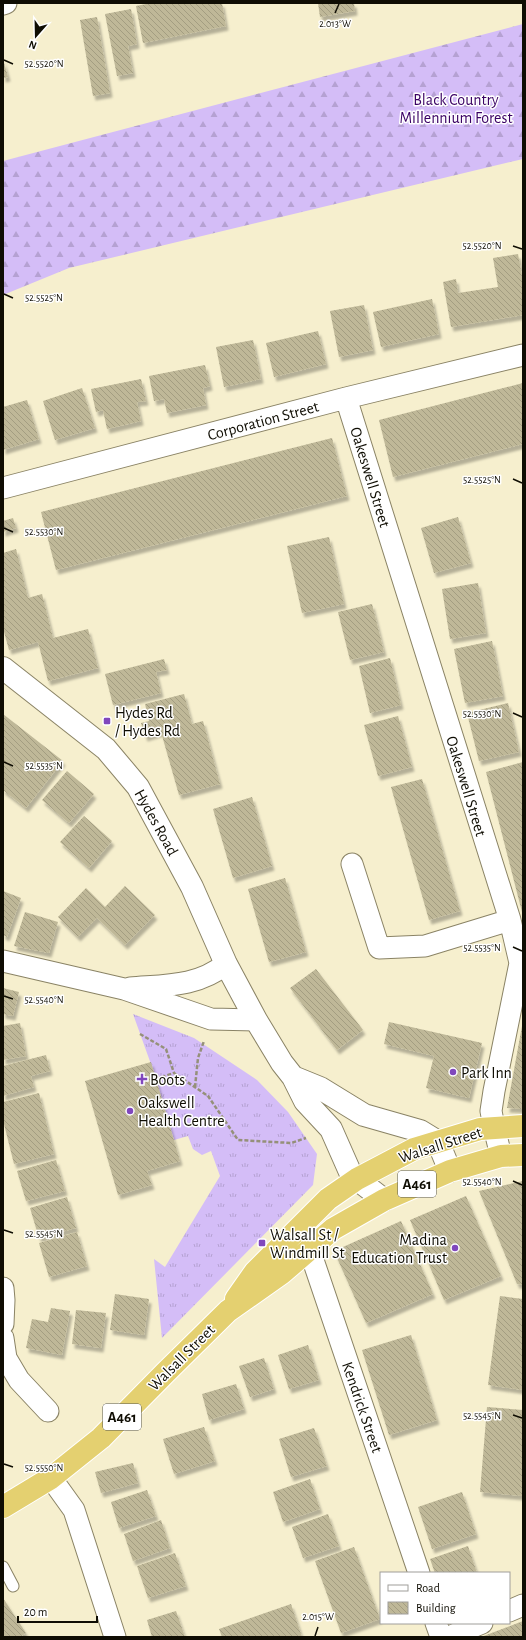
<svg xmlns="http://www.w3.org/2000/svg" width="526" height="1640" font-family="'Alegreya Sans',sans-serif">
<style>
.grass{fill:url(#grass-tufts)}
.forest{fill:url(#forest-firs)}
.building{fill:url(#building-back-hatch);filter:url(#shadow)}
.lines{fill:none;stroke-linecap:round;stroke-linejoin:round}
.service-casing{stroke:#8a8365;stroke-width:13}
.minor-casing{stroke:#8a8365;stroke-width:23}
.tertiary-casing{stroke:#8a8365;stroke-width:24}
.trunk-casing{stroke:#fff;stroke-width:24}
.path{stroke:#959079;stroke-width:2.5;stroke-dasharray:4 2;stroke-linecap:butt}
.service{stroke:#fff;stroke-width:11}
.minor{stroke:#fff;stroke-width:21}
.tertiary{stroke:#fff;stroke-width:22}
.trunk{stroke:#e4d070;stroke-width:22}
.ticks{fill:none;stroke:#0f0d03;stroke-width:1.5}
.poi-dot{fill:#8047bd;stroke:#fff;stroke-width:1.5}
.labels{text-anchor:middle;stroke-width:3;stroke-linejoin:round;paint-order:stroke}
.shield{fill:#fff;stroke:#57564f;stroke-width:1}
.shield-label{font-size:15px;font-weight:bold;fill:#0f0d03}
.park-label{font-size:16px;fill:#3a0164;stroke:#fff}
.street-label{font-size:16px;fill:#0f0d03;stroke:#fff}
.poi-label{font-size:16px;fill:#0f0d03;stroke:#fff;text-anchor:start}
.ticks-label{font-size:10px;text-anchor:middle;fill:#0f0d03;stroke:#fff;stroke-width:3;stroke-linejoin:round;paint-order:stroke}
</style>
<defs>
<pattern id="grass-tufts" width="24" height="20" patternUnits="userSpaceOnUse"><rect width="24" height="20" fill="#d4bdf7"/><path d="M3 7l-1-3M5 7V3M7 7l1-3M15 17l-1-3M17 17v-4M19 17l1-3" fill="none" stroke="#b5a1d2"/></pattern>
<pattern id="forest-firs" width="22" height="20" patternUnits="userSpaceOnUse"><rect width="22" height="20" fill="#d4bdf7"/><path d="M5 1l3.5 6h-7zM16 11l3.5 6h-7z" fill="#b5a1d2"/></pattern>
<pattern id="building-back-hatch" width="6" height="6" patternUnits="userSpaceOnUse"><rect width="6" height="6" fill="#bfb898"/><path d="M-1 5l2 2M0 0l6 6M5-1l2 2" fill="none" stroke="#a39d81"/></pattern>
<filter id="shadow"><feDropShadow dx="2.5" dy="4.5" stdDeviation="1" flood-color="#0004"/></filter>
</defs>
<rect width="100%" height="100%" fill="#f6efce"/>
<path class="grass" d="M133,1014L194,1038L257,1080L288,1112L317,1154L313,1185L162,1338L154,1259L165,1267L220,1176L211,1151L202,1155L193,1149L188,1136L174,1140L152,1067Z"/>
<path class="forest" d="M523,24V159L69,268L3,295V161Z"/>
<path class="building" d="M151,3H222L226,26L143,43L136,6Z
M318,3H354L355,11L320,17Z
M131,9L137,44L128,46L133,73L117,76L105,14Z
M97,17L110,93L93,96L80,20Z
M3,59L8,77L3,78Z
M518,254L523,282V315L451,327L443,282L456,279L458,293L498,287L493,258Z
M432,299L439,334L381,347L373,312Z
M364,305L373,350L339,357L330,311Z
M318,331L326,364L274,377L266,343Z
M253,340L261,379L224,387L216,347Z
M205,365L210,386L203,388L206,405L167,413L164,399L154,401L149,376Z
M141,379L146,401L137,402L141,421L107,429L103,410L96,412L91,389Z
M523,383V444L393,477L379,420Z
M82,388L95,428L55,440L43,401Z
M27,400L39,439L3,450V407Z
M332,438L347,496L56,570L41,512Z
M458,517L471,563L434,573L421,528Z
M13,518L16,528L3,532V521Z
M329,537L344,604L302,613L287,546Z
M16,549L28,598L42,594L53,638L88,629L98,668L48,681L38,642L9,650L3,628V553Z
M478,583L486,633L450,639L442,589Z
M372,604L384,652L350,660L338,612Z
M492,641L503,696L465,703L454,649Z
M390,658L401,705L370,713L359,666Z
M164,659L167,670L156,672L161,693L113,705L105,674Z
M184,694L192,724L203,721L220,784L179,795L161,732L145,737L141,723L149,721L145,704Z
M508,703L519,752L479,761L467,713Z
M3,714L63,761L26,808L3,790Z
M398,716L412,767L378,776L364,725Z
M523,762V912H522L486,772Z
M67,771L94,794L69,823L42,800Z
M422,779L460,911L429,920L391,787Z
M252,797L272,866L233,878L213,809Z
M84,816L112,841L89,868L60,842Z
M285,878L306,952L269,962L248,889Z
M125,886L155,915L125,945L97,918L78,937L58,917L86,888L105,907Z
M3,891L21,898L7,937L3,935Z
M25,912L58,922L49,953L14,946Z
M316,969L363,1030L337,1050L290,988Z
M3,988L19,992L13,1016L3,1014Z
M389,1022L482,1043L469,1098L426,1088L434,1056L384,1044Z
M20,1023L26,1056L3,1060V1026Z
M522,1026L523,1109L507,1108Z
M46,1055L50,1071L31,1076L34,1087L3,1096V1066Z
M151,1062L180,1161L147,1171L152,1185L118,1195L85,1081Z
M39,1093L54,1154L14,1164L3,1120V1102Z
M56,1160L65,1191L26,1201L17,1171Z
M523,1181V1285L517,1284L479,1191Z
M466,1196L501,1276L444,1300L410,1220Z
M67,1197L76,1228L39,1238L30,1208Z
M401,1221L433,1294L366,1323L334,1251Z
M77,1232L87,1266L49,1277L39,1243Z
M115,1294L149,1299L144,1335L110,1330Z
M500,1296L523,1299V1390L488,1385Z
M51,1308L70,1311L62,1355L26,1348L32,1319L48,1322Z
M76,1310L106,1313L101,1348L72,1344Z
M411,1335L437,1420L389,1435L362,1350Z
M308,1345L319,1380L289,1389L278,1355Z
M264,1358L274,1389L250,1397L239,1366Z
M236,1384L244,1409L209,1420L202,1394Z
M487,1407L523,1410V1496L480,1492Z
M204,1427L215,1461L174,1474L163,1439Z
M314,1428L327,1466L291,1477L279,1439Z
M133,1463L138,1483L101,1493L95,1472Z
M310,1479L320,1509L283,1522L273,1492Z
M147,1490L156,1516L119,1528L111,1502Z
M462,1492L476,1534L432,1549L418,1507Z
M328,1514L339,1546L303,1558L292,1527Z
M161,1520L170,1548L133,1561L124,1534Z
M468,1546L477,1573H435L430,1559Z
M354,1547L380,1619L341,1633L315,1561Z
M175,1553L186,1586L148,1598L137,1566Z
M3,1598L26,1633L20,1637H3Z
M291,1604L302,1637H222L219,1629Z
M176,1611L185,1637H152L147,1620Z
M523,1621V1637H481Z"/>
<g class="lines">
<defs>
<path id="service" d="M3,1567L13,1586"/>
<path id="minor" d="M3,4L6,3
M346,398L510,920L520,963L494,1091L491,1111L494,1127L501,1156
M3,488L346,398L523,355
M352,864L379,948L425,946L510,920
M3,961L124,989L211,1019L256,1020
M130,988C166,985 197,987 226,964
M299,1237L308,1250L314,1263L419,1573
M3,1288L4,1300L3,1324
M3,1338L6,1358L19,1380L48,1411
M51,1478L74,1510L115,1637
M509,1611L523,1605
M436,1623L441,1637
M449,1637L482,1623"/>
<path id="tertiary" d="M3,668L106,749L138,787L192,887L226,964L256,1020L282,1063L293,1077L305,1101L331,1129L350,1172L362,1183L384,1200
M293,1077L320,1088L364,1115L420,1131L438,1142L450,1171"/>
<path id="trunk" d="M236,1299L255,1272L328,1199L357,1179L414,1149L480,1129L523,1126
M3,1507L51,1478L101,1438L166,1372L228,1311L282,1273L333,1229L384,1200L450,1171L501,1156L523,1155"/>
</defs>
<use href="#service" class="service-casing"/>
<use href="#minor" class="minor-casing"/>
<use href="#tertiary" class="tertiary-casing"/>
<use href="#trunk" class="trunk-casing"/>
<path class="path" d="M140,1034L166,1049L174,1073L208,1096L238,1140L291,1143L306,1138
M156,1079L174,1073
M195,1087L198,1058L204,1041"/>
<use href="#service" class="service"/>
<use href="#minor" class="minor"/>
<use href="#tertiary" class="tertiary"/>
<use href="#trunk" class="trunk"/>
</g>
<path class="ticks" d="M335,13L339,4M4,60L13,64M513,246L522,249M4,294L13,298M513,479L522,483M4,528L13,532M513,713L522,717M4,762L13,766M513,947L522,951M4,996L13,999M513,1181L522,1185M4,1230L13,1233M513,1415L522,1418M4,1464L13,1467M315,1636L318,1627"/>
<g class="poi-dot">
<rect x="103" y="717" width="8" height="8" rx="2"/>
<circle cx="453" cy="1072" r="4"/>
<path d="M140 1073h4v4h4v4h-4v4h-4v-4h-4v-4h4z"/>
<circle cx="130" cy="1111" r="4"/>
<rect x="258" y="1239" width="8" height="8" rx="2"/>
<circle cx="455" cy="1248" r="4"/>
</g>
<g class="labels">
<g class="shield">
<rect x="398" y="1171" width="38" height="26" rx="3"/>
<rect x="103" y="1404" width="38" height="26" rx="3"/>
</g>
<g class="shield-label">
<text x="417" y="1189">A461</text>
<text x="122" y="1422">A461</text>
</g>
<g class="park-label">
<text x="456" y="105">Black Country<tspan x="456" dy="18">Millennium Forest</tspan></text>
</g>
<g class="street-label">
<text transform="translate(263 420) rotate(-15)" y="6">Corporation Street</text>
<text transform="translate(371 477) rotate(73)" y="6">Oakeswell Street</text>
<text transform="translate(467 786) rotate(73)" y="6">Oakeswell Street</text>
<text transform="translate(157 822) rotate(61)" y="6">Hydes Road</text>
<text transform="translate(440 1144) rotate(-18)" y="6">Walsall Street</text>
<text transform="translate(181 1357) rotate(-45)" y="6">Walsall Street</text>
<text transform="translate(363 1407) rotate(71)" y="6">Kendrick Street</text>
</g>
<g class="poi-label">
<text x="115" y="718">Hydes Rd<tspan x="115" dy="18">/ Hydes Rd</tspan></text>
<text x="461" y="1078">Park Inn</text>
<text x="150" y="1085">Boots</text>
<text x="138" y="1108">Oakswell<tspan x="138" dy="18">Health Centre</tspan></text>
<text x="270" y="1240">Walsall St /<tspan x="270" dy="18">Windmill St</tspan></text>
<text x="447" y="1245" text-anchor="end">Madina<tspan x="447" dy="18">Education Trust</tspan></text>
</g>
</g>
<g class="ticks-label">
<text x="335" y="27">2.013°W</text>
<text x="44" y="67">52.5520°N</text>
<text x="482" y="249">52.5520°N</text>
<text x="44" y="301">52.5525°N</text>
<text x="482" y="483">52.5525°N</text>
<text x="44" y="535">52.5530°N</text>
<text x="482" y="717">52.5530°N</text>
<text x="44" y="769">52.5535°N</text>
<text x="482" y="951">52.5535°N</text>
<text x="44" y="1003">52.5540°N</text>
<text x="482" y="1185">52.5540°N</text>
<text x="44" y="1237">52.5545°N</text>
<text x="482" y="1419">52.5545°N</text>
<text x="44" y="1471">52.5550°N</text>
<text x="318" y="1620">2.015°W</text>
</g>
<rect width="526" height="1640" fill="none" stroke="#0f0d03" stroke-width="8"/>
<rect x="380" y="1572" width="130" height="52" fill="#ffffff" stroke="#9f9e9a"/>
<rect x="388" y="1585" width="20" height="6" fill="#ffffff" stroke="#9f9e9a"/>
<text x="416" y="1592" font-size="12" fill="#0f0d03">Road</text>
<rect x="388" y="1602" width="20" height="12" fill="url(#building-back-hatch)" stroke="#9f9e9a"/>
<text x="416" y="1612" font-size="12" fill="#0f0d03">Building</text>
<g transform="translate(36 36) rotate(200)" stroke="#ffffff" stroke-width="3" paint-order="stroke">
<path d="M0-3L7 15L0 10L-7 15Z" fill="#0f0d03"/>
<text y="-6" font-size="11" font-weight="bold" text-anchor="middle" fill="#0f0d03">N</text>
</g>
<path d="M18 1616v6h79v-6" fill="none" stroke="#0f0d03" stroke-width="2"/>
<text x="24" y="1616" font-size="12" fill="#0f0d03" stroke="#ffffff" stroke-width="3" paint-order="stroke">20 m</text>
</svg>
